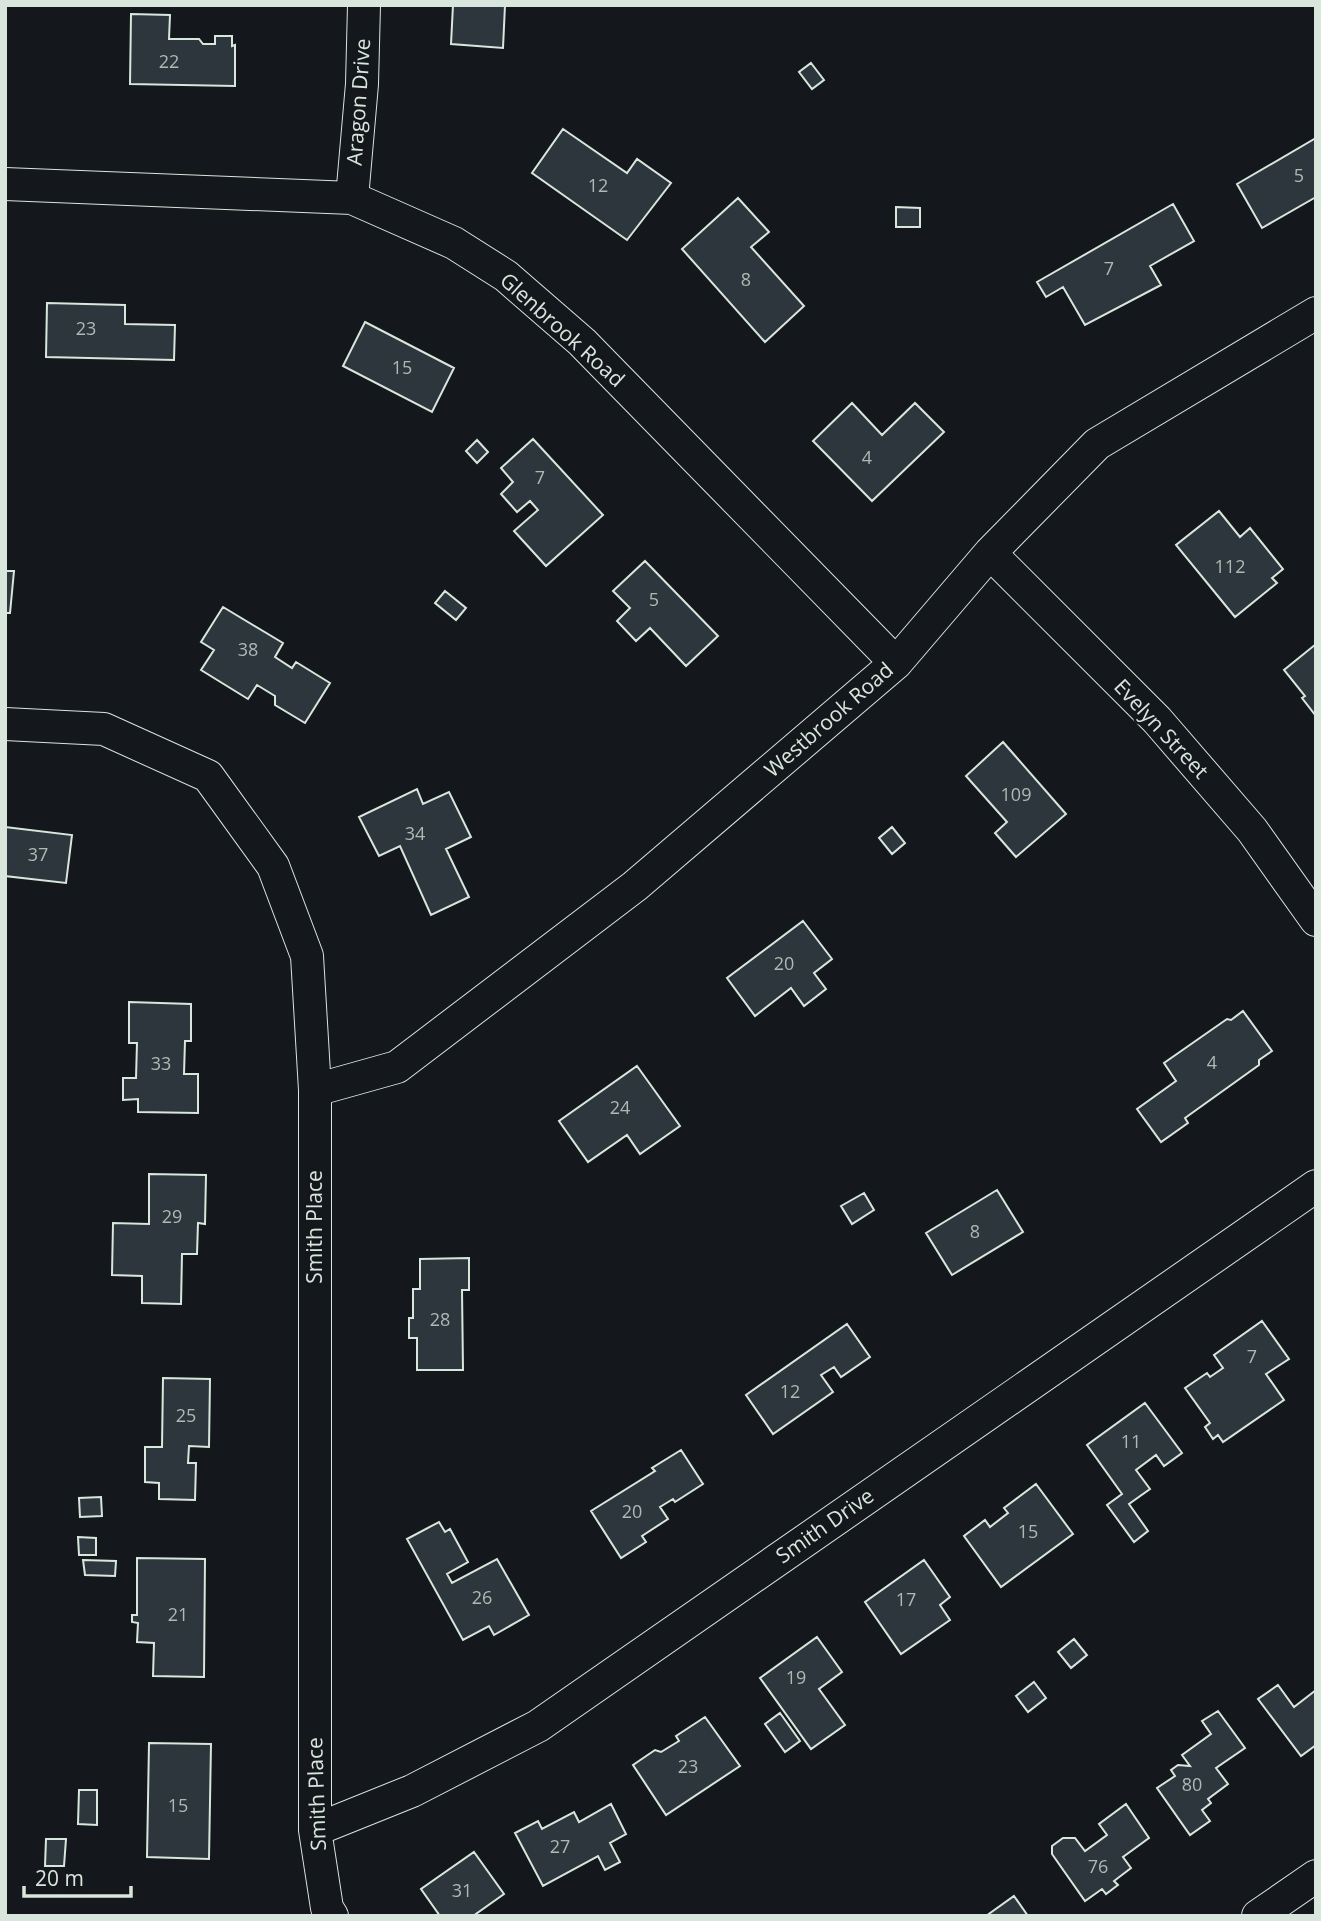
<svg xmlns="http://www.w3.org/2000/svg" width="1321" height="1921" font-family="'Open Sans',sans-serif">
<style>
.building{fill:#2c363c;stroke:#d8e6dc;stroke-width:2}
.lines{fill:none;stroke-linecap:round;stroke-linejoin:round}
.street-casing{stroke:#d8e6dc;stroke-width:34}
.street{stroke:#14181c;stroke-width:32}
.labels{text-anchor:middle;stroke-width:5;stroke-linejoin:round;paint-order:stroke}
.number-label{font-size:18px;fill:#adbab4}
.street-label{font-size:21px;fill:#d8e6dc;stroke:#14181c}
</style>
<rect width="100%" height="100%" fill="#14181c"/>
<path class="building" d="M453,5H505L503,48L451,44Z
M131,14L170,15L169,39H199L203,44H215V36H232V46L235,45V86L130,84Z
M811,63L824,80L812,89L799,72Z
M563,129L627,173L637,159L671,183L627,240L532,173Z
M1316,138V197L1262,228L1237,184Z
M738,198L769,232L751,247L804,306L765,342L682,249Z
M1173,204L1194,241L1150,266L1161,285L1085,325L1063,287L1046,297L1037,282Z
M896,207L920,208V227H896Z
M47,303L125,305V324L175,325L174,360L46,357Z
M365,322L454,368L432,412L343,366Z
M852,403L882,435L915,403L944,432L872,501L813,441Z
M533,439L603,515L546,566L514,531L538,510L530,501L517,512L501,494L513,482L501,468Z
M477,440L488,452L477,463L466,451Z
M1219,511L1240,537L1250,528L1283,569L1272,578L1277,583L1235,617L1176,545Z
M645,561L718,636L686,666L650,628L636,641L617,621L630,608L613,591Z
M5,571H14L10,613H5Z
M445,591L466,608L456,620L435,603Z
M223,607L283,643L275,657L292,668L296,662L330,683L305,723L275,705V696L257,685L248,699L201,670L214,650L201,642Z
M1316,644V716L1302,698L1305,696L1284,670Z
M1003,742L1066,814L1016,857L995,833L1007,822L966,776Z
M417,789L423,804L449,792L471,837L446,849L469,897L431,915L400,846L379,856L359,817Z
M5,827L72,835L66,883L5,876Z
M892,827L905,843L892,854L879,838Z
M803,921L832,959L814,973L826,989L804,1006L791,988L755,1016L727,978Z
M129,1002L191,1004V1041H185L184,1074H198V1113L138,1112V1099L123,1100V1078H136L137,1043H129Z
M1243,1011L1272,1051L1259,1060V1065L1185,1118L1188,1123L1161,1142L1137,1109L1176,1081L1164,1063L1227,1019L1231,1020Z
M637,1066L680,1126L640,1154L627,1135L588,1162L559,1121Z
M149,1174L206,1175L205,1224L198,1223L197,1254H182L181,1304L142,1303V1276L112,1275L113,1223L149,1224Z
M997,1190L1023,1232L952,1275L926,1233Z
M864,1193L874,1210L852,1224L841,1206Z
M469,1258V1290H462L463,1370H417V1338H409V1318H413V1289H420V1259Z
M1262,1321L1289,1359L1266,1374L1284,1400L1223,1442L1218,1435L1213,1439L1205,1427L1210,1423L1185,1388L1207,1373L1210,1377L1223,1368L1214,1355Z
M847,1324L870,1357L841,1377L834,1367L821,1375L833,1392L773,1434L746,1395Z
M163,1378L210,1379L209,1447L189,1446L188,1463H196L195,1500L159,1499V1483L145,1482V1447H162Z
M1145,1403L1182,1453L1164,1466L1156,1455L1136,1470L1150,1489L1129,1504L1148,1531L1134,1542L1107,1505L1122,1494L1087,1445Z
M681,1450L703,1484L675,1502L673,1499L660,1507L668,1519L642,1536L646,1542L621,1558L591,1511L655,1471L652,1468Z
M1036,1484L1073,1534L1001,1587L964,1536L985,1520L990,1527L1008,1513L1004,1508Z
M101,1497L102,1516L80,1517L79,1498Z
M439,1522L445,1532L450,1529L468,1562L447,1574L452,1583L497,1559L529,1615L494,1635L489,1626L463,1640L407,1539Z
M78,1537L96,1538V1555H79Z
M137,1558L205,1559L204,1677L153,1676L154,1643L137,1642L138,1623L132,1622V1615H137Z
M83,1560L116,1561L115,1576L85,1575Z
M924,1560L950,1597L940,1605L950,1620L901,1654L865,1602Z
M817,1637L842,1672L819,1689L845,1725L811,1749L760,1678Z
M1074,1639L1087,1655L1071,1668L1058,1652Z
M1034,1682L1046,1698L1028,1712L1016,1696Z
M1278,1685L1294,1707L1316,1690V1745L1301,1756L1258,1699Z
M1218,1711L1245,1748L1216,1768L1228,1784L1208,1799L1211,1803L1202,1810L1210,1821L1190,1835L1157,1788L1175,1776L1171,1770L1178,1765L1190,1766L1182,1755L1211,1734L1202,1721Z
M780,1713L800,1741L785,1752L765,1724Z
M705,1717L740,1766L666,1815L633,1765L655,1750L661,1752L679,1741L676,1736Z
M149,1743L211,1744L209,1859L147,1857Z
M79,1790H97V1825L78,1824Z
M611,1804L626,1834L610,1843L620,1862L605,1870L598,1856L543,1886L515,1833L538,1821L542,1829L574,1812L579,1822Z
M1126,1804L1149,1838L1123,1857L1131,1868L1114,1881L1118,1885L1106,1894L1102,1889L1085,1901L1052,1854V1846L1063,1838H1075L1085,1851L1107,1835L1099,1824Z
M46,1839H66L64,1866H45Z
M474,1852L504,1894L473,1916H440L421,1889Z
M1014,1896L1028,1916H986Z"/>
<g class="lines">
<defs>
<path id="street" d="M5,184L352,198L454,243L506,276L582,342L896,663
M352,198L362,84L364,5
M990,553L1157,720L1252,830L1316,920
M5,724L104,729L208,776L273,866L307,956L315,1090V1830L327,1908L332,1916
M315,1090L397,1067L635,886L896,663L990,553L1097,444L1316,313
M315,1830L412,1791L538,1726L1316,1186
M1258,1916L1316,1876"/>
</defs>
<use href="#street" class="street-casing"/>
<use href="#street" class="street"/>
</g>
<g class="labels">
<g class="number-label">
<text x="169" y="68">22</text>
<text x="1299" y="182">5</text>
<text x="598" y="192">12</text>
<text x="1109" y="275">7</text>
<text x="746" y="286">8</text>
<text x="86" y="335">23</text>
<text x="402" y="374">15</text>
<text x="867" y="464">4</text>
<text x="540" y="484">7</text>
<text x="1230" y="573">112</text>
<text x="654" y="606">5</text>
<text x="248" y="656">38</text>
<text x="1016" y="801">109</text>
<text x="415" y="840">34</text>
<text x="38" y="861">37</text>
<text x="784" y="970">20</text>
<text x="1212" y="1069">4</text>
<text x="161" y="1070">33</text>
<text x="620" y="1114">24</text>
<text x="172" y="1223">29</text>
<text x="975" y="1238">8</text>
<text x="440" y="1326">28</text>
<text x="1252" y="1363">7</text>
<text x="790" y="1398">12</text>
<text x="186" y="1422">25</text>
<text x="1131" y="1448">11</text>
<text x="632" y="1518">20</text>
<text x="1028" y="1538">15</text>
<text x="482" y="1604">26</text>
<text x="906" y="1606">17</text>
<text x="178" y="1621">21</text>
<text x="796" y="1684">19</text>
<text x="688" y="1773">23</text>
<text x="1192" y="1791">80</text>
<text x="178" y="1812">15</text>
<text x="560" y="1853">27</text>
<text x="1098" y="1873">76</text>
<text x="462" y="1897">31</text>
</g>
<g class="street-label">
<text transform="translate(359 102) rotate(-86)" y="7">Aragon Drive</text>
<text transform="translate(562 330) rotate(42)" y="7">Glenbrook Road</text>
<text transform="translate(829 720) rotate(-41)" y="7">Westbrook Road</text>
<text transform="translate(1161 729) rotate(47)" y="7">Evelyn Street</text>
<text transform="translate(315 1227) rotate(-90)" y="7">Smith Place</text>
<text transform="translate(825 1526) rotate(-35)" y="7">Smith Drive</text>
<text transform="translate(317 1794) rotate(-92)" y="7">Smith Place</text>
</g>
</g>
<rect width="1321" height="1921" fill="none" stroke="#d8e6dc" stroke-width="14"/>
<path d="M24 1886v10h107v-10" fill="none" stroke="#d8e6dc" stroke-width="3.5"/>
<text x="35" y="1886" font-size="21" fill="#d8e6dc" stroke="#14181c" stroke-width="5" paint-order="stroke">20 m</text>
</svg>
